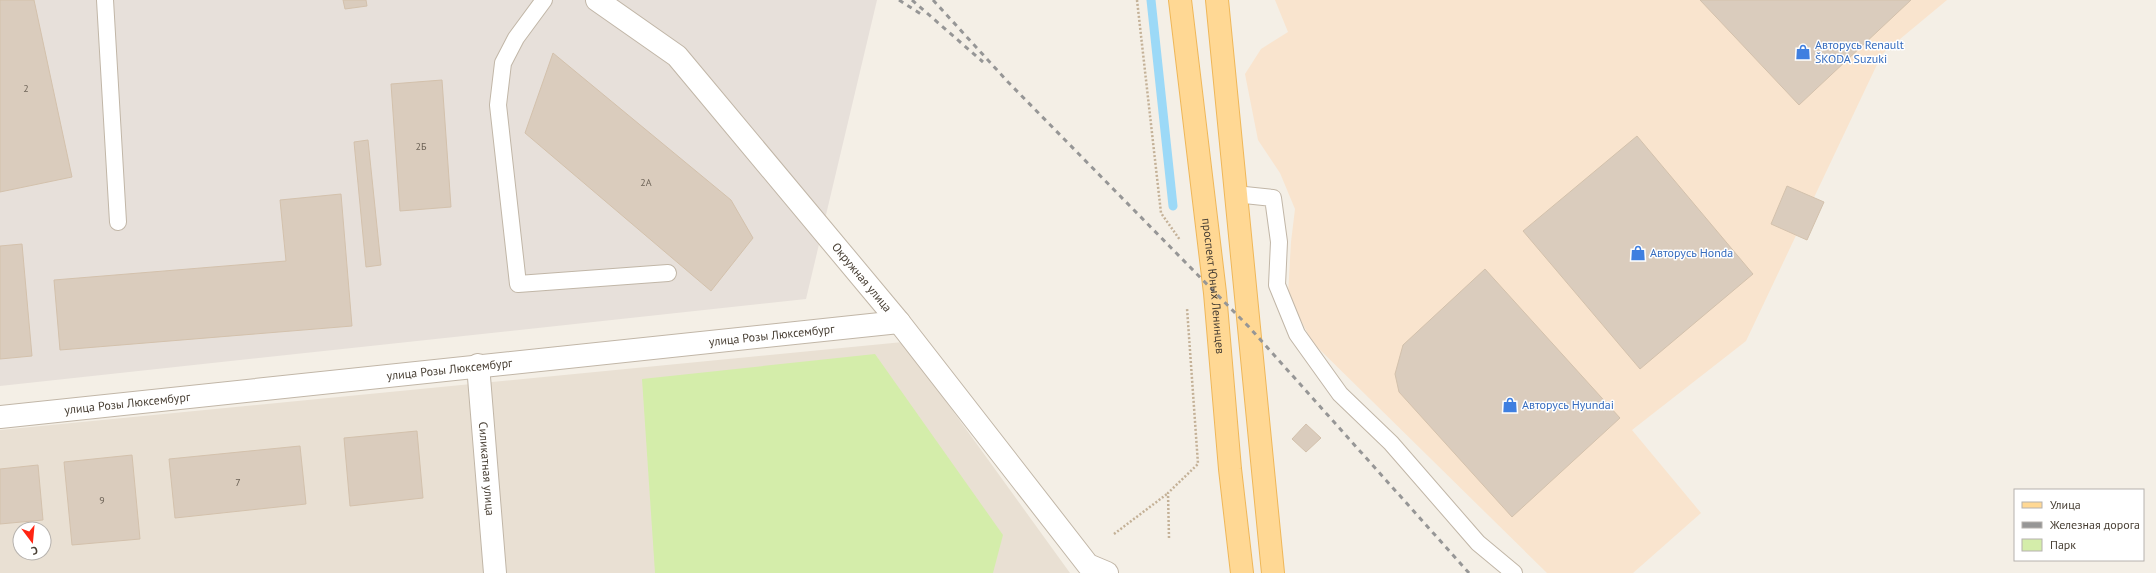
<svg xmlns="http://www.w3.org/2000/svg" width="2156" height="573" font-family="'PT Sans',sans-serif">
<style>
.residential{fill:#e9e0d3;fill-rule:evenodd}
.commercial{fill:#f9e4ce}
.industrial{fill:#e7e0da}
.green{fill:#d4edaa}
.lines{fill:none;stroke-linecap:round;stroke-linejoin:round}
.stream{stroke:#9cd9f7;stroke-width:9}
.building{fill:#daccbd;stroke:#d3c1ac}
.lane-casing{stroke:#c1b6a7;stroke-width:18}
.street-casing{stroke:#c1b6a7;stroke-width:24}
.primary-casing{stroke:#efb759;stroke-width:24}
.path{stroke:#c4b197;stroke-width:2.5;stroke-dasharray:2 2;stroke-linecap:butt}
.lane{stroke:#fff;stroke-width:16}
.street{stroke:#fff;stroke-width:22}
.primary{stroke:#ffd894;stroke-width:22}
.rail{stroke:#969696;stroke-width:3;stroke-dasharray:5 5;stroke-linecap:butt}
.labels{text-anchor:middle;stroke-width:3;stroke-linejoin:round;paint-order:stroke}
.number-label{font-size:10px;fill:#6c6256}
.shop-label{font-size:12px;fill:#366cbe;stroke:#fff;text-anchor:start}
.street-label{font-size:12px;fill:#483f34;stroke:#fff}
</style>
<rect width="100%" height="100%" fill="#f4efe6"/>
<path class="residential" d="M903,342L1070,573H0V430ZM20,529H44V553H20Z"/>
<path class="commercial" d="M1275,0H1947L1882,54L1746,341L1632,430L1701,513L1633,573H1547L1312,342L1288,295L1291,242L1295,209L1280,173L1258,140L1245,74L1261,49L1288,32Z"/>
<path class="industrial" d="M0,0H877L806,299L0,386Z"/>
<path class="green" d="M875,354L1003,535L993,573H655L642,379Z"/>
<g class="lines">
<path class="stream" d="M1151,0L1173,206"/>
</g>
<path class="building" d="M0,0H34L72,177L0,192Z
M343,0H366L367,6L345,9Z
M1700,0H1911L1799,105Z
M553,53L731,200L753,238L711,291L525,133Z
M442,80L451,207L400,211L391,84Z
M1637,136L1753,274L1640,369L1523,231Z
M368,140L381,265L366,267L354,142Z
M1787,186L1824,202L1807,240L1771,224Z
M341,194L352,326L60,350L54,280L286,261L280,200Z
M22,244L32,356L0,359V246Z
M1485,269L1620,418L1512,517L1399,392L1395,374L1403,345Z
M1306,424L1321,438L1306,452L1292,439Z
M417,431L423,498L350,506L344,438Z
M300,446L306,504L175,518L169,459Z
M132,455L140,539L72,545L64,462Z
M38,465L43,520L0,524V469Z"/>
<g class="lines">
<defs>
<path id="lane" d="M105,0L118,222
M544,0L516,38L503,63L498,105L518,284L668,273
M1235,194L1273,198L1279,242L1277,285L1297,334L1340,394L1391,443L1478,543L1514,573"/>
<g id="street">
<path id="s1" d="M597,0L677,56L899,322L1088,565L1107,573"/>
<path id="s2" d="M478,365L495,573"/>
<path id="s3" d="M0,417L899,322"/>
</g>
<g id="primary">
<path id="s4" d="M1180,0L1215,293L1230,469L1242,573"/>
<path d="M1217,0L1273,573"/>
</g>
</defs>
<use href="#lane" class="lane-casing"/>
<use href="#street" class="street-casing"/>
<use href="#primary" class="primary-casing"/>
<path class="path" d="M1137,0L1161,213L1180,240
M1114,534L1167,494
M1169,538L1168,493L1198,464L1187,308"/>
<use href="#lane" class="lane"/>
<use href="#street" class="street"/>
<use href="#primary" class="primary"/>
<path class="rail" d="M899,0L924,16
M912,0L983,62
M933,0L1008,82L1249,327L1469,573"/>
</g>
<defs>
<symbol id="shop-bare" viewBox="-9 -9 18 18"><path d="M-5-2.5h2.3a2.7 3.5 0 0 1 5.4 0H5L5.5 6h-11ZM-1.5-2.5h3a1.5 2.3 0 0 0-3 0Z" fill="#3f7fe0" stroke="#fff" stroke-width="2.5" paint-order="stroke"/></symbol>
</defs>
<g fill-rule="evenodd">
<use href="#shop-bare" x="1792" y="41" width="22" height="22"/>
<use href="#shop-bare" x="1627" y="242" width="22" height="22"/>
<use href="#shop-bare" x="1499" y="394" width="22" height="22"/>
</g>
<g class="labels">
<g class="number-label">
<text x="26" y="92">2</text>
<text x="421" y="150">2Б</text>
<text x="646" y="186">2А</text>
<text x="238" y="486">7</text>
<text x="102" y="504">9</text>
</g>
<g class="shop-label">
<text x="1815" y="49">Авторусь Renault<tspan x="1815" dy="14">ŠKODA Suzuki</tspan></text>
<text x="1650" y="257">Авторусь Honda</text>
<text x="1522" y="409">Авторусь Hyundai</text>
</g>
<g class="street-label">
<text dy="4" stroke="none"><textPath href="#s1" startOffset="386">Окружная улица</textPath></text>
<text dy="4" stroke="none"><textPath href="#s4" startOffset="288">проспект Юных Ленинцев</textPath></text>
<text dy="4" stroke="none"><textPath href="#s3" startOffset="776">улица Розы Люксембург</textPath></text>
<text dy="4" stroke="none"><textPath href="#s3" startOffset="452">улица Розы Люксембург</textPath></text>
<text dy="4" stroke="none"><textPath href="#s3" startOffset="128">улица Розы Люксембург</textPath></text>
<text dy="4" stroke="none"><textPath href="#s2" startOffset="104">Силикатная улица</textPath></text>
</g>
</g>
<rect x="2014" y="489" width="130" height="72" fill="#ffffff" stroke="#b6b2ae"/>
<rect x="2022" y="502" width="20" height="6" fill="#ffd894" stroke="#b6b2ae"/>
<text x="2050" y="509" font-size="12" fill="#483f34">Улица</text>
<rect x="2022" y="522" width="20" height="6" fill="#969696" stroke="#b6b2ae"/>
<text x="2050" y="529" font-size="12" fill="#483f34">Железная дорога</text>
<rect x="2022" y="539" width="20" height="12" fill="#d4edaa" stroke="#b6b2ae"/>
<text x="2050" y="549" font-size="12" fill="#483f34">Парк</text>
<g transform="translate(32 541) rotate(164)"><circle r="19" fill="#ffffff" stroke="#b6b2ae"/>
<path d="M0-3L7 15L0 10L-7 15Z" fill="#ff2412"/>
<text y="-6" font-size="11" font-weight="bold" text-anchor="middle" fill="#483f34">С</text>
</g>
</svg>
